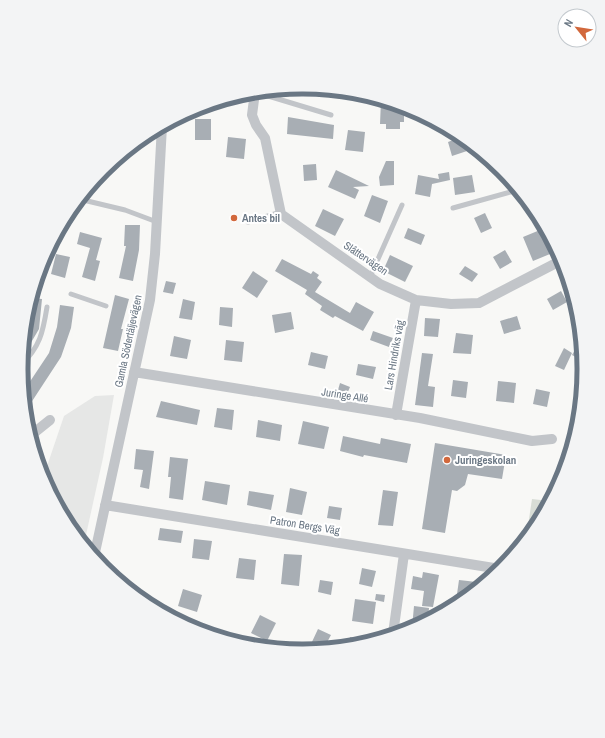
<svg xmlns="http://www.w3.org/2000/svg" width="605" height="738" font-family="'Archivo Narrow',sans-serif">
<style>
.built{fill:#e6e7e6}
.green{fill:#d8ddd6}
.building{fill:#a8aeb4}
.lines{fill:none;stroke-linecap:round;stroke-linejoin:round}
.service{stroke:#c2c5c9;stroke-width:5}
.minor{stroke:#c2c5c9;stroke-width:10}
.poi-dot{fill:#d2683c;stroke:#fff;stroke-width:1.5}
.labels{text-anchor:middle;stroke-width:4;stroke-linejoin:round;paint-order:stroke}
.poi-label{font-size:11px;font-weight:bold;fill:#6a7784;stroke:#fff;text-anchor:start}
.street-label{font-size:11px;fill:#6a7784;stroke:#fff}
.rim{fill:none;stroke:#6a7784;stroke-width:5}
</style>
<rect width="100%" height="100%" fill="#f8f8f6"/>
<path class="built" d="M114,395L103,458L84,544L68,525L43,478L64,416L95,396Z"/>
<path class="green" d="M532,499L549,501L536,526L526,539Z"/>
<path class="building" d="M381,100L404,107V122H400V129H386V124H380Z
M288,117L334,125L333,139L287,134Z
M195,119H211V140H195Z
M348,130L365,132L363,152L345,150Z
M228,137L246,139L244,159L226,157Z
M461,137L467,151L452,156L448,142Z
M386,161H394V185L380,186L379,177Z
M316,164L317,180L304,181L303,165Z
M336,170L369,186L353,187L359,190L355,199L328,187Z
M449,172L450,180L432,184L430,197L415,194L418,175L439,179L438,174Z
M472,175L475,192L455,195L453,178Z
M372,195L388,201L380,223L364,216Z
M323,209L344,219L335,236L315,226Z
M485,213L492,228L481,233L474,218Z
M125,225H140L139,250L133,281L119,278L126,246H124Z
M408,228L425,235L421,245L404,238Z
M540,230L550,254L533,261L523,237Z
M80,232L102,238L96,260L100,261L95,281L82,277L90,248L77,244Z
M505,250L512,262L500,269L493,257Z
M56,254L70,257L65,278L51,274Z
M390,255L413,266L405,282L383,271Z
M282,259L311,274L313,271L319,275L317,278L322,282L315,292L350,313L356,302L374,312L363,331L335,316L333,318L320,310L322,306L305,294L307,290L275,271Z
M465,266L478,274L472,282L459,274Z
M253,271L268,281L257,298L242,288Z
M166,281L176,283L173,294L163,292Z
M561,291L567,302L553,310L547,299Z
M115,295L129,299L121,329H123L118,351L103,348Z
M31,298L42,299L39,329L22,358L26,314Z
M183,299L195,302L192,320L179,318Z
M60,305L74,307L71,328L61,357L25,412L23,392L49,353L57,327Z
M220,307L233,308L232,327L219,325Z
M291,312L294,329L275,333L272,315Z
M517,316L521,329L504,334L500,321Z
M425,318L440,319L438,337L424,336Z
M373,331L393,338L389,347L370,340Z
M456,333L473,335L471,354L453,353Z
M174,336L191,340L187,359L170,356Z
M226,340L244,342L242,362L224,360Z
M564,348L572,353L564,370L555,366Z
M576,348L582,352L583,361L572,355Z
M311,352L328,356L325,369L308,365Z
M422,353L433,354L428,386L435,387L433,407L415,405Z
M358,364L376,367L373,379L356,375Z
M453,380L468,382L466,398L451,396Z
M498,381L516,383L514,403L496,401Z
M340,383L350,387L347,394L338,390Z
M536,389L550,392L547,407L533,404Z
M161,401L200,410L197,425L156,417Z
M217,408L234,410L232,430L214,427Z
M258,420L282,425L280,441L256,437Z
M303,421L329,427L324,449L298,444Z
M343,436L380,444L381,438L411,444L407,463L364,455L363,457L340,451Z
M435,443L506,455L502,479L468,474L465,485L457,491L452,490L445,533L422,529Z
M136,449L154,451L149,489L140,487L143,470L134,469Z
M170,457L188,459L183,500L169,498L171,477H168Z
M205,481L230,485L227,505L202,500Z
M290,488L307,492L302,515L286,512Z
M383,490L398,492L393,526L378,525Z
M249,491L274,495L271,510L247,505Z
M329,506L342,508L340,520L327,518Z
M160,528L183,531L181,543L158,540Z
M194,539L212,541L209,560L192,558Z
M284,554L302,555L299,586L281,584Z
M239,558L256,560L254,580L236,578Z
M362,568L376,571L372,587L359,584Z
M423,572L439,575L433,607L422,606L424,591L411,589L413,576L422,578Z
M320,580L333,582L331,595L318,592Z
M459,580L468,581L483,583L467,596L457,594Z
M183,589L202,595L197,612L178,606Z
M376,594L385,595L384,602L375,600Z
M355,599L376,602L373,624L352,621Z
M414,606L429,608L428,620L412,628Z
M260,615L276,623L267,641L251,633Z
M318,629L331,635L324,648L320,649L311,644Z
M350,637L372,641L348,646Z"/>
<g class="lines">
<path class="service" d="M255,92L331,115
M79,199L125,210L157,222
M453,208L518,190
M248,222L281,212
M370,277L402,205
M71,294L106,306
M21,365C40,347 43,332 47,307"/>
<path class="minor" d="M255,92L252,115L256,125L265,138L281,214L380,284L416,300L451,304L479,303L562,260
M134,372L420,418L532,441L552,439
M396,415L416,300
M30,436L50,420
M105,505L500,569
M94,557L150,300L155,254L162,126
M393,634L404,554"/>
</g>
<g class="poi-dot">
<circle cx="234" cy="218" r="4"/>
<circle cx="447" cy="460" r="4"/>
</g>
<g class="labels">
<g class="poi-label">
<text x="242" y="222">Antes bil</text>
<text x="455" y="464">Juringeskolan</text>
</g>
<g class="street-label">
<text transform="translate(366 258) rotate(34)" y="4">Slåttervägen</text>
<text transform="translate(128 341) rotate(-78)" y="4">Gamla Södertäljevägen</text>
<text transform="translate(394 355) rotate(-80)" y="4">Lars Hindriks väg</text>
<text transform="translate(345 395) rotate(9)" y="4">Juringe Allé</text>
<text transform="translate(305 525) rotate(9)" y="4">Patron Bergs Väg</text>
</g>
</g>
<path d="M0 0H605V738H0ZM302 94H303A274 274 0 0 1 577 368V370A274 274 0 0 1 303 644H302A274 274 0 0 1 28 370V368A274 274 0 0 1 302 94Z" fill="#f3f4f5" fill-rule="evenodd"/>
<path class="rim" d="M302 94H303A274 274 0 0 1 577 368V370A274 274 0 0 1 303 644H302A274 274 0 0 1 28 370V368A274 274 0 0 1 302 94Z"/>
<g transform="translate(577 28) rotate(300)"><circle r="19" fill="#ffffff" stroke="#c3c9ce"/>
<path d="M0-3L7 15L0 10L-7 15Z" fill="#d2683c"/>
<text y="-6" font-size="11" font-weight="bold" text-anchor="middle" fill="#6a7784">N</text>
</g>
</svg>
